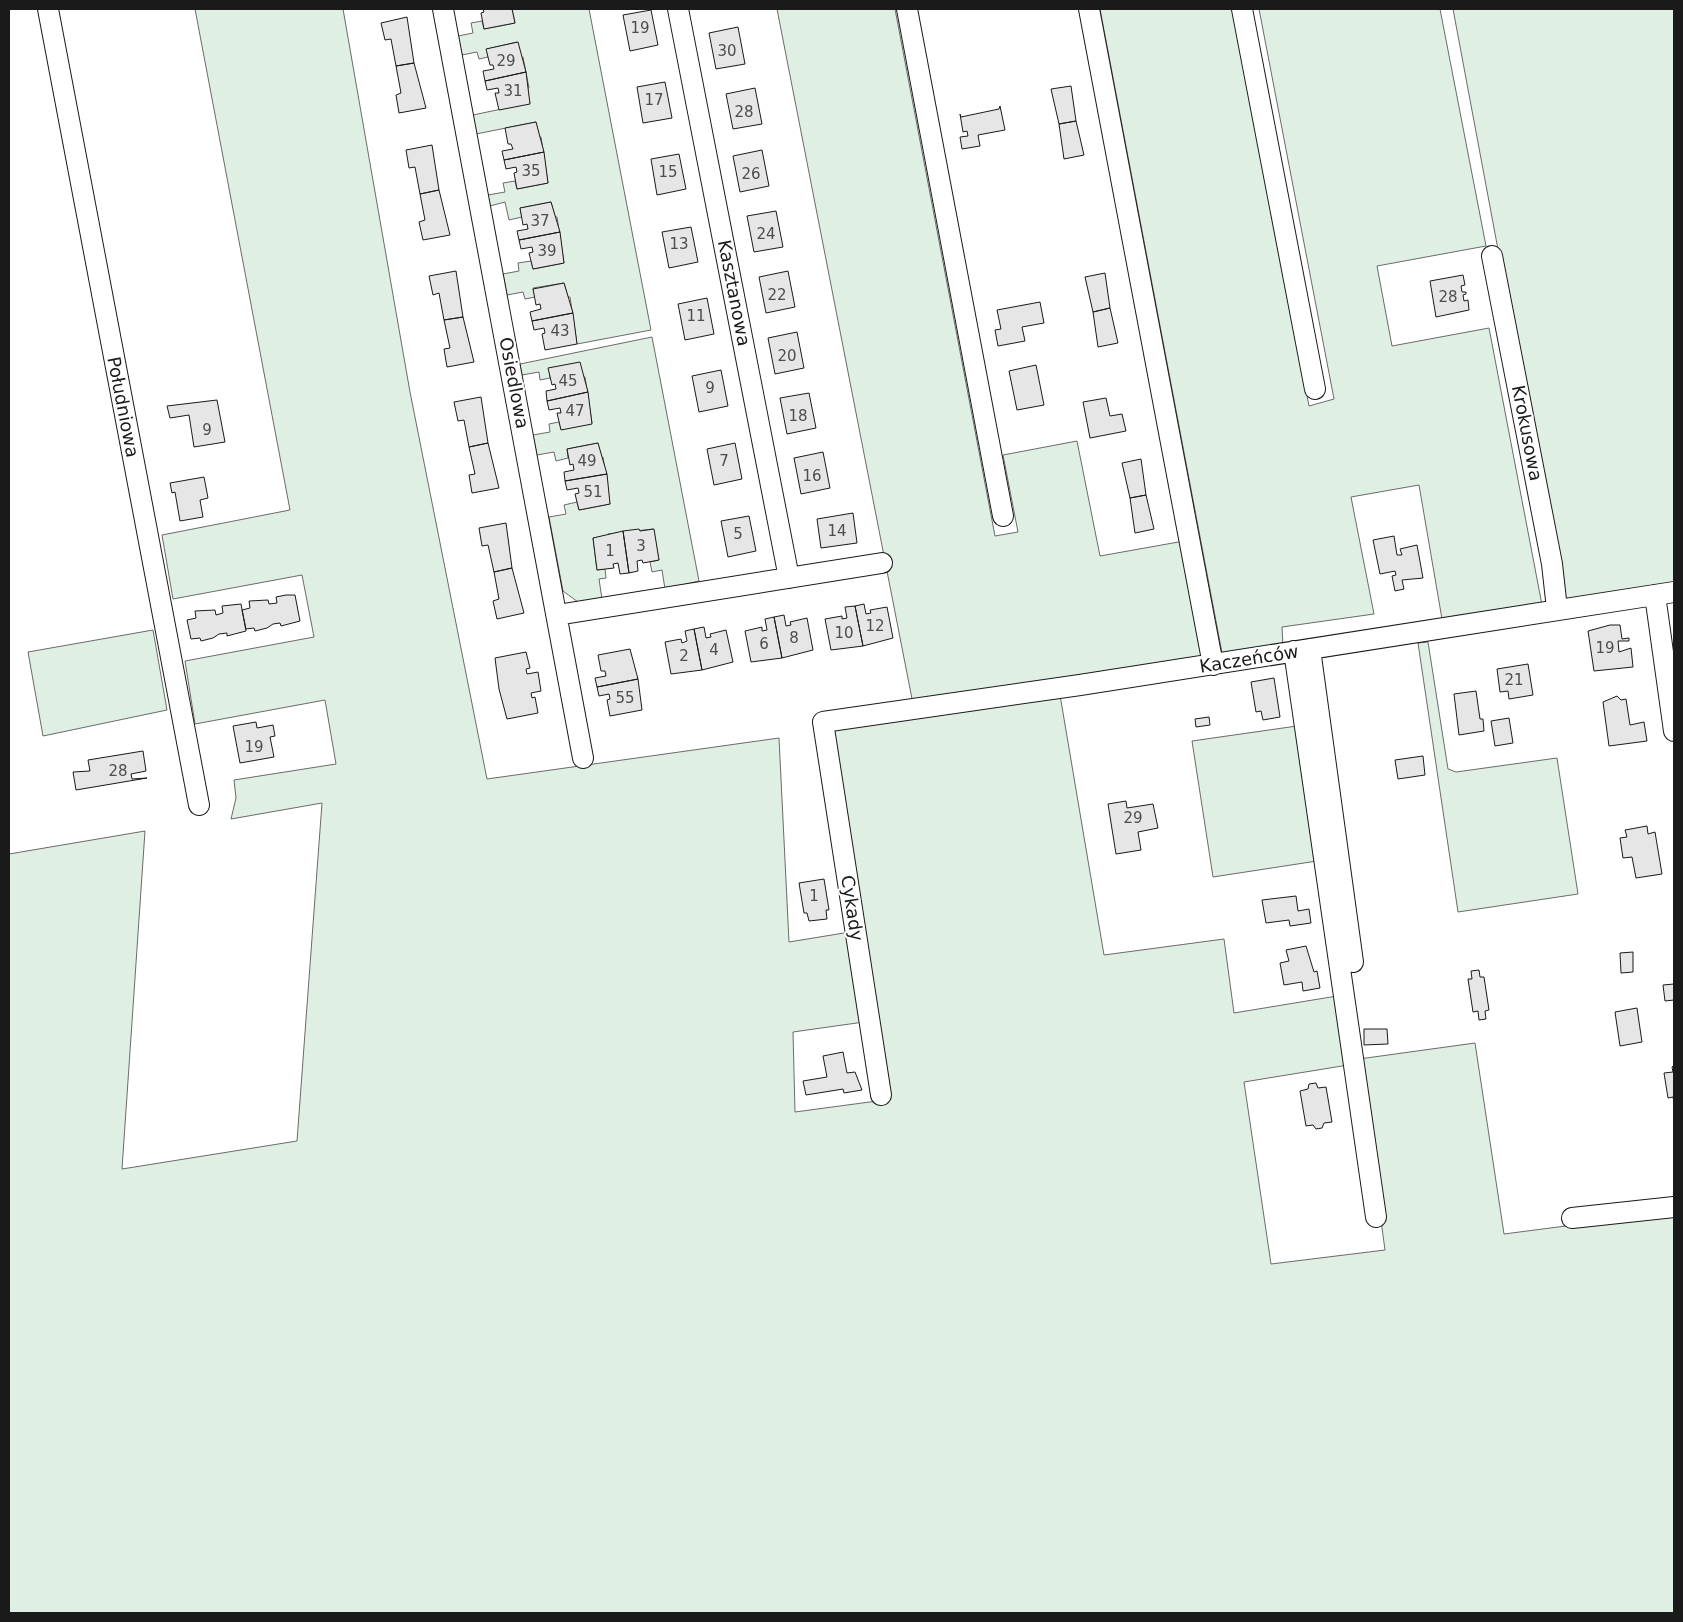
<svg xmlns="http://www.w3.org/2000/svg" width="1683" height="1622" font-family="'DejaVu Sans',sans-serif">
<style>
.green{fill:#e0efe3;stroke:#6a6a6a}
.building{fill:#e6e6e6;stroke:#1a1a1a}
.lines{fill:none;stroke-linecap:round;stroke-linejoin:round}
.minor-casing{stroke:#1a1a1a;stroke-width:22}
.minor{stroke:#fff;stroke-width:20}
.labels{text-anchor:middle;stroke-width:4;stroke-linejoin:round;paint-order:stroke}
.number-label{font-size:15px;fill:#4d4d4d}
.street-label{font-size:18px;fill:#1a1a1a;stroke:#fff}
</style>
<rect width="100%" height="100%" fill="#fff"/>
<path class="green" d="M195,9H343L410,392L487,779L779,738L789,942L850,932L864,1022L793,1032L795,1112L877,1101L829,731L1060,695L1104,955L1224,939L1234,1013L1337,996L1348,1065L1244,1082L1271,1264L1385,1250L1359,1059L1475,1043L1504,1234L1674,1212V1613H9V854L145,831L122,1169L297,1141L322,803L231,819L236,798L234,780L336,764L325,700L195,724L185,661L314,637L302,575L173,599L162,535L290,510Z
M512,9H589L651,330L577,344L570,297H568L564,283L533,288L535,297L525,299L523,292L507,295L503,274L519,271L518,263L531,261L533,269L564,263L557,217H555L551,202L520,208L522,217L509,220L505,202L490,206L488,195L505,192L503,183L515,181L517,189L548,183L541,137H539L536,122L476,134L473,115L530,103L527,89L529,88L523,57H521L517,42L487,49L488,57L479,59L477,52L462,55L458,36L473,33L471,23L482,21L484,29L515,23Z
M777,9H895L995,536L1018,532L1003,455L1077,441L1100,556L1184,541L1208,661L913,704Z
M1100,9H1233L1309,406L1334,399L1259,9H1440L1486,246L1377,266L1392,346L1489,328L1542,605L1442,619L1419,485L1351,497L1374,614L1282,627L1283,646L1223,658Z
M1453,9H1674V586L1564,602Z
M652,337L699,581L665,589L662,570L652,572L650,562L659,560L653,529L608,534V536L593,538L597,570L605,569L606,578L599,579L602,599L578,602L563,591L549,517L566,514L564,505L577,502L579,510L610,504L603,457L601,458L598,443L567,449L568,458L556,461L554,452L537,455L533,435L550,432L549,424L559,422L561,429L592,423L585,377L549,369L550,378L540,380L539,372L522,375L520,364Z
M153,630L167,710L43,736L28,652Z
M1428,642L1448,769L1456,772L1557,758L1578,894L1458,912L1418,643Z
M1297,726L1317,861L1213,877L1192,741Z"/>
<path class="building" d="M483,9H512L515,23L484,29L481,13L484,12Z
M651,10L658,45L630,51L623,15Z
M407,17L414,63L396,66L391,39L385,40L381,23Z
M738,27L745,64L716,69L709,33Z
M518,42L526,72L485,81L483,71L494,69L493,65H490L486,49Z
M414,63L426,108L399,113L396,95L401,93L396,66Z
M526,72L530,104L499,110L495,93H499L498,88L487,90L485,81Z
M665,82L672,118L643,123L637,87Z
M1071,86L1076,121L1059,124L1051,89Z
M755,88L762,124L733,129L726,94Z
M1000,106L1005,130L978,135L980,146L962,149L960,137L968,136L967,131L963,132L960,114L961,117L999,109Z
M1076,121L1084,155L1064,159L1059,124Z
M536,122L544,152L504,160L502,151L513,149L511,144H508L505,128Z
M432,145L439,190L420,194L415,167L409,168L406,150Z
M762,150L769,186L740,192L733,156Z
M544,152L548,183L517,189L514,173L517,172L516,167L506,169L504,160Z
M679,154L686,189L657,195L651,159Z
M439,190L450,235L423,240L419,222L425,220L420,194Z
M551,202L560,232L519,240L517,231L528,229L527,224L523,225L520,208Z
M776,211L783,247L754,252L747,216Z
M691,227L698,262L669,268L662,232Z
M560,232L564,263L533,269L529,253L533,252L532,247L521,249L519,240Z
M456,271L463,317L444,320L439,293L433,295L429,276Z
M788,271L795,307L766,313L759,277Z
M1105,273L1110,308L1093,312L1085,277Z
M1463,275L1465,285L1461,286L1462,292H1466V294L1463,295L1464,301L1468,300L1469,310L1436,317L1430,281Z
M564,283L573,313L532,321L530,312L541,309L540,304L536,305L533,289Z
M707,298L714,334L685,340L678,304Z
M1040,302L1044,323L1022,327L1025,341L998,346L995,330L1001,329L997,310Z
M1110,308L1118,343L1098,347L1093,312Z
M573,313L577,344L545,350L542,334L545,333L544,328L534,330L532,321Z
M463,317L474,362L447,367L444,349L450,348L444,320Z
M797,332L804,368L775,374L768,338Z
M580,362L588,392L547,401L546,391L556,389L555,384L552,385L548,368Z
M1036,365L1044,405L1017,410L1009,371Z
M721,370L728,406L699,412L692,376Z
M588,392L592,424L561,430L557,413H561L560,408L549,410L547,401Z
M809,393L816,428L787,434L780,398Z
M481,397L488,443L469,447L464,420L458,421L454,402Z
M1106,398L1110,416L1122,414L1126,431L1090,438L1083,402Z
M217,400L225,442L194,447L189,415L170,418L167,406Z
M488,443L499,488L472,493L469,475L475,474L469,447Z
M598,443L607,474L565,481L564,472L574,470L573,464L570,465L567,449Z
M735,443L742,479L714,485L707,449Z
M823,452L830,488L801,494L794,458Z
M1141,459L1146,495L1130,498L1122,463Z
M607,474L610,504L579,510L575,494L579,493L578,488L567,490L565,481Z
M204,477L208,498L200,500L203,517L180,521L175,492L172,493L170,483Z
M1146,495L1154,529L1135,533L1130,498Z
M853,513L857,543L821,548L817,519Z
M749,516L756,551L728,557L721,521Z
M506,523L512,568L494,572L488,545L482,546L479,528Z
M639,529L640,531L654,529L659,560L643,563L642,560L637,561L638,571L629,573L623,531Z
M623,531L629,573L620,574L618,563L613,564L614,568L597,570L593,538Z
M1394,536L1397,555H1402L1400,549L1417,545L1423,578L1402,580L1404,589L1395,591L1392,576L1396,575L1395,571L1380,574L1373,540Z
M512,568L524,613L497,619L493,601L499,599L494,572Z
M286,595H295L300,621L281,626L280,623L273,624L267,628L255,631L254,628L246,629L242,610L250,608L249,601L268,600L269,604L277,603L276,597Z
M241,604L246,631L227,636V633L219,634L213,638L201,641L200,638L191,639L187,620L196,618L195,611L215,610L216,615L223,613L222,606Z
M864,604L866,614L871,613L870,610L887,607L893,638L863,646L855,606Z
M855,606L863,646L831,650L825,619L842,616V619L847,618L845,607Z
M784,615L786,626L791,625L790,622L807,618L813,650L782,658L774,617Z
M774,617L782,658L751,662L745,631L762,627V631L767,630L765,619Z
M1610,625H1620L1622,639L1629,638V641H1618L1619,652L1631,648L1633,667L1594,671L1588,631Z
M704,627L706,638L711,637L710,634L726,630L733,662L702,670L694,629Z
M694,629L702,670L671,674L665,642L681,639L682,643L687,641L685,631Z
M630,649L638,679L597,687L595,678L606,676L605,671H601L598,655Z
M526,652L530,668L526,669L527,674L538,672L541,691L531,693L532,698L535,697L538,713L507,719L499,689L495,658Z
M1528,664L1533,695L1509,699L1508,691L1500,692L1497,669Z
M1274,678L1280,717L1263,720L1261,711L1256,712L1251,682Z
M638,679L642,710L610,716L607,700L610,699L609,694L599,696L597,687Z
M1476,691L1480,719H1483L1484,731L1459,735L1454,694Z
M1617,696L1621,700L1626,699L1630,725L1644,722L1647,741L1609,746L1603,702Z
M1209,717L1210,725L1196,727L1195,719Z
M1509,718L1513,743L1495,746L1491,721Z
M256,722L257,728L273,725L275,736L270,737L274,757L240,763L233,726Z
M143,751L146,771L131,774L132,779L147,778L76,790L73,772L90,771L88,760Z
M1423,756L1425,775L1398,779L1395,760Z
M1126,801L1127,808L1153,804L1158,828L1138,832L1141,850L1116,854L1108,804Z
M1647,826L1648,834L1655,832L1662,874L1636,878L1632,857L1623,858L1620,838L1627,837L1625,830Z
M824,879L829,910H826L827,919L809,921L807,913H804L799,883Z
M1296,896L1298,911L1309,909L1311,923L1290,926L1289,920L1266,923L1262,900Z
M1306,946L1314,972L1317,971L1320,988L1303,991L1302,982L1284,985L1280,963L1289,961L1286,950Z
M1633,952V972L1621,973L1620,953Z
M1479,970L1480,977H1484L1489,1010L1485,1011L1486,1019L1479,1020L1478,1011L1473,1012L1468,979H1472L1471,971Z
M1674,984V1000L1665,1001L1663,985Z
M1637,1008L1642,1042L1620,1046L1615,1012Z
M1364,1029H1387L1388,1044L1364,1045Z
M843,1052L847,1073L855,1072L862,1090L844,1093L843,1089L806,1095L803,1081L827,1077L823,1056Z
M1674,1065V1103L1673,1097L1668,1098L1664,1073L1673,1072L1672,1067Z
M1316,1083L1318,1088L1326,1087L1332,1122L1324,1123L1322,1128L1316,1129L1313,1125L1306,1126L1300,1091L1308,1089L1309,1084Z"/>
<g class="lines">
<defs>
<path id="minor" d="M48,9L199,805
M443,9L583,758
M678,9L789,578
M907,9L1003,516
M1089,9L1213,665
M1242,9L1315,389
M1492,256L1552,564L1557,609
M1655,595L1674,731
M557,615L882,563
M1310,649L1353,962
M1294,651L1376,1217
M881,1095L823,722L1080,685L1674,592
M1572,1218L1674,1207"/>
</defs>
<use href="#minor" class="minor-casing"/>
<use href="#minor" class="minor"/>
</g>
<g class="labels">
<g class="number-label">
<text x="640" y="33">19</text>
<text x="727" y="56">30</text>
<text x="506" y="66">29</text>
<text x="513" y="96">31</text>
<text x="654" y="105">17</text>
<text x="744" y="117">28</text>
<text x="531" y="176">35</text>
<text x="668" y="177">15</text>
<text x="751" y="179">26</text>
<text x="540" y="226">37</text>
<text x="766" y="239">24</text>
<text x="679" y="249">13</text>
<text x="547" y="256">39</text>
<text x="777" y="300">22</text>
<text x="1448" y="302">28</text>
<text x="696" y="321">11</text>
<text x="560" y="336">43</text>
<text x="787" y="361">20</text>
<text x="568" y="386">45</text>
<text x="710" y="393">9</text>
<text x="575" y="416">47</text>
<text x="798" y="421">18</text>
<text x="207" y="435">9</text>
<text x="587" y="466">49</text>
<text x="724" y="466">7</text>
<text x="812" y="481">16</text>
<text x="593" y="497">51</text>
<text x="837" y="536">14</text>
<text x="738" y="539">5</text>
<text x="641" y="551">3</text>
<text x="610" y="556">1</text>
<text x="875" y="631">12</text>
<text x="844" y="638">10</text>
<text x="794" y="643">8</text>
<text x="764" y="649">6</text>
<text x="1605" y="653">19</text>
<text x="714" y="655">4</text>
<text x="684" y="661">2</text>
<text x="1514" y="685">21</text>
<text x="625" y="703">55</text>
<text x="254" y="752">19</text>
<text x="118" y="776">28</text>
<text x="1133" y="823">29</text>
<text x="814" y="901">1</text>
</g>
<g class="street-label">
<text transform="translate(734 293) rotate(79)" y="6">Kasztanowa</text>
<text transform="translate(514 383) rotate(79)" y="6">Osiedlowa</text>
<text transform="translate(123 407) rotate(79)" y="6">Południowa</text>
<text transform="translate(1527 433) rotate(79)" y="6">Krokusowa</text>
<text transform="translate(1249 659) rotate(-9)" y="6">Kaczeńców</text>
<text transform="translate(852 908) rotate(81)" y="6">Cykady</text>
</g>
</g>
<rect width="1683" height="1622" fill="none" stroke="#1a1a1a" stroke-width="20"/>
</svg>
